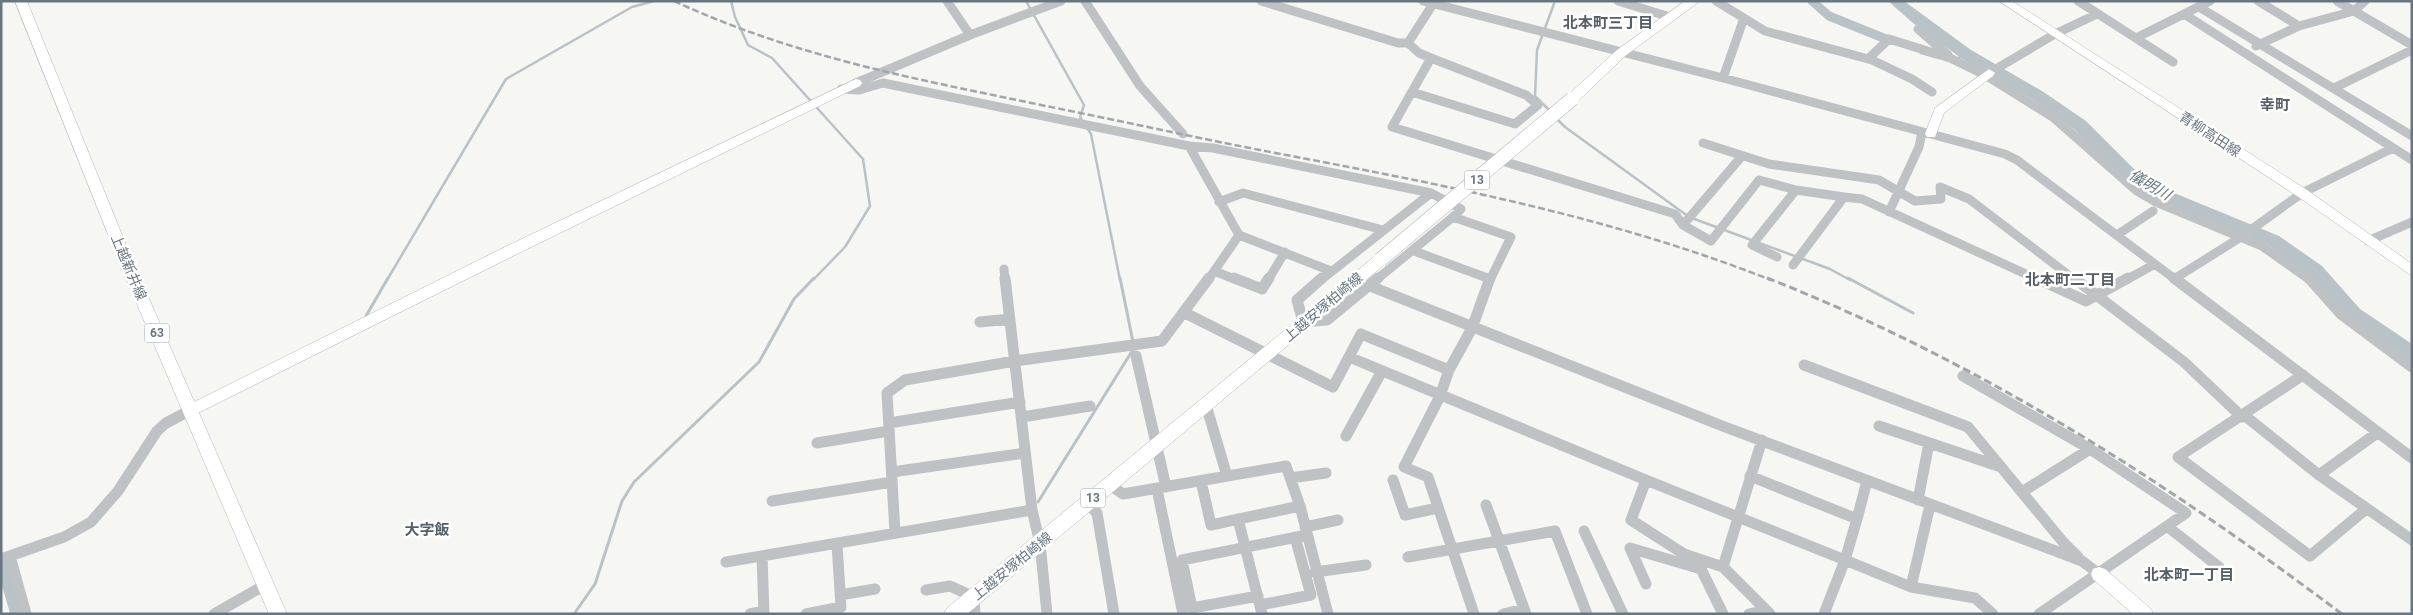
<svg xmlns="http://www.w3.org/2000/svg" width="2413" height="615" font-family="Roboto,'Noto Sans JP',sans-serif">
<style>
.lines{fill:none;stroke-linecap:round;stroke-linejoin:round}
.stream-far1{stroke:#b9c2c7;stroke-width:2.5}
.stream{stroke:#b9c2c7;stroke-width:3}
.canal-far1{stroke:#b9c2c7;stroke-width:9}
.canal{stroke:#b9c2c7;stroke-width:11}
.river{fill:#b9c2c7;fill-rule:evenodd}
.secondary-casing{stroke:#b3b7bb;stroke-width:1}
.primary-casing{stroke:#b2b6b9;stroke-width:1}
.street-far1{stroke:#bec2c5;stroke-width:9}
.street{stroke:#bec2c5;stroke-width:11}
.secondary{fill:#fff;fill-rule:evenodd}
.primary{fill:#fff;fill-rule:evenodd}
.rail-far1{stroke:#a0a6aa;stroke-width:2.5;stroke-dasharray:7 3;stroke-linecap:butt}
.rail{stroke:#a0a6aa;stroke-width:3;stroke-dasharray:8 4;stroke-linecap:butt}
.primary-bridge-casing{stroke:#b2b6b9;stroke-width:15;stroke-linecap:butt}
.primary-bridge{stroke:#fff;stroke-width:14}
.labels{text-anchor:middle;stroke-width:5;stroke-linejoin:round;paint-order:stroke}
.shield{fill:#fff;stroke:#959fa7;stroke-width:1}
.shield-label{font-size:12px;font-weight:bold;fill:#687681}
.street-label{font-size:14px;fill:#687681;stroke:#fff}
.neighbourhood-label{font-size:15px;font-weight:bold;fill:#555f67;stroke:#fff}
.water-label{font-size:15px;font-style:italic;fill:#64777e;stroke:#fff}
</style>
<rect width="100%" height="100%" fill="#f6f6f3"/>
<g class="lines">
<path class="stream-far1" d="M731,1L735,17L748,45L772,58L863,159L870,206L845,247L813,280
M1026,1L1084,105L1080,117L1091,134L1120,280
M1921,53L1939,58
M1958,58L1966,54
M1551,112L1535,96L1537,50L1555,1
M1555,117L1565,127L1689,217L1830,269L1850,280
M387,280L506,79L632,7L654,1"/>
<path class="stream" d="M1120,278L1133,342
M1848,278L1913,313
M366,316L388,278
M1038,502L1134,348
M574,614L595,584L622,501L634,482L759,362L794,299L814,278"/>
<path class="canal-far1" d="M1812,1L1829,16L1886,39"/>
<path class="canal" d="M1,563L16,614"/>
<path class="river" d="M1888,1H1904L1971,50L2042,91L2086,121L2134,169L2162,188L2279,236L2322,266L2360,309L2412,344V361L2348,319L2310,276L2267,244L2150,196L2122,177L2074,129L2032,99L1961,58L1913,23Z"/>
<defs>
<path id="secondary" d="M1999,1H2012L2307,190L2412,264V276L2297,196Z
M1989,69L1995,73L1993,76L1944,113L1935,137H1927L1925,134L1935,108Z
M856,79L860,80L862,83L860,86L515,255L196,414L191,416L186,414L184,410L186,406L505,247Z
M2099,567L2105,569L2151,609L2153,614H2133L2093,579L2091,574L2093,569Z"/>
<path id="primary" d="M15,1H27L133,262L287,614H269L119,262Z
M1685,1H1700L1625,56L1577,102H1567L1565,99L1567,96L1617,50Z
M1380,254L1385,256L1387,260L1385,264L967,614H944L947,608L1375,256Z"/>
</defs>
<use href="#secondary" class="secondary-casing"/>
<use href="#primary" class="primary-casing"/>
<path class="street-far1" d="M947,1L970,35
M1085,1L1140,86L1183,134
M1261,1L1398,43H1408
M1423,1L1723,78L2005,154L2017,160L2176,280
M1618,1L1670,17
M1716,1L1765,31L1872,60L1912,79L1932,92
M2078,1L2173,62
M2258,1L2299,26
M2337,1L2412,45
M1433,4L1408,43L1419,53L1431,58L1392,127L1675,214L1683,225L1711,241L1759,180L1796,190L1844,197
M2199,7L2412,136
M2184,14L2412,160
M1918,29L1948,55
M2136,38L2210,1
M2256,46L2299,26L2354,11L2365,1
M1868,59L1889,39L1950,58L1985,75L2054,118L2137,191L2156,202L2262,246L2310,280
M1989,73L2055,34L2097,14
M1723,78L1744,18
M856,83L970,35L1061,1
M2334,88L2412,50
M841,89L859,90L883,83L1189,146L1213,148L1431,193L1321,280
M1412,92L1515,124L1538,105L1526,95L1431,58
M1703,143L1769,164L1879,180L1915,201L1941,199L1940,187L1969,199L2075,280
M1189,146L1239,235L1331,271
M1431,193L1461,209L1453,217
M1219,202L1243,193L1383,230
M1889,212L1919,147L1922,132
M1683,225L1742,156
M2117,235L2153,211
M2368,241L2412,222
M1414,251L1490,279
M1777,257L1752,245L1796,190
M1793,265L1844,197L1862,199L2039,280
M1004,269L1005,280
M1214,271L1237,280
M2174,279L2241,237L2302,193L2393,148
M1208,280L1239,235
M1268,280L1285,252
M1376,280L1453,217L1511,237L1490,280
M2126,280L2155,264"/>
<path class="street" d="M1005,278L1032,510L1040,543L1047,614
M1234,278L1262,289L1269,278
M1322,278L1297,300L1303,322L1327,320L1378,278
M2036,278L2086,301L2128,278
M2074,278L2184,362L2242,417
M2174,278L2412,458
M2309,278L2341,314L2412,367
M1370,286L1725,427L2082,561L2099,574
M1185,313L1333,387L1361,334L1449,370
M980,322L1010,319
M1136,356L1166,487
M1349,357L1646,480
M1804,365L1968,427L2063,542L2078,557
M2303,375L2178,457L2310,556L2366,509
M1963,376L2090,449
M1206,405L1227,476
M2244,415L2319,475L2412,540
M1022,417L1090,406
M889,423L1020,402
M1879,426L2001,467
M1346,436L1382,371
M817,443L889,431
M892,472L1025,453
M2319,475L2377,433
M1750,476L1857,519L1867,481
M1290,478L1326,473
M1393,480L1405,515L1438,508
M1201,481L1211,525L1300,506
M1110,485L1123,494L1286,466L1300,506L1328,614
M1157,489L1183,614
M2022,492L2090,449L2186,513L2039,614
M1918,500L1929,443
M772,501L892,482
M1087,503L1097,513L1114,614
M1486,505L1526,614
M1238,519L1262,614
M1305,527L1338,520
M2168,527L2219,567
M1584,531L1623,614
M895,533L887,393L905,380L1015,361L1162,341L1209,278
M10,556L26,614
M762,556L764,614
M1408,557L1555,531L1587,614
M1,559L64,537L91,522L118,491L157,431L166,423L191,410
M726,562L1032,510
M1723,567L1762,440
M1315,572L1366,565
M1646,584L1630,548L1701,569L1723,614
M1911,587L1975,598L1993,614
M926,590L950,586L974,597L975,614
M840,595L875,589
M1258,596L1192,608L1182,560L1307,535
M1260,605L1311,595L1295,537
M214,614L265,585
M750,614L764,611
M806,614L841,607L837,544
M1474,614L1428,477L1404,467L1440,396L1449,370L1472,328L1490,278
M1503,614L1524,609
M1749,614L1766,610
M1770,614L1723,567L1684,554L1631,520L1646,480L1845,560L1857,519
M1824,614L1845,560L1911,587L1930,505"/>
<use href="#secondary" class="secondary"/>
<use href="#primary" class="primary"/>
<path class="rail-far1" d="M674,1C795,57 916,79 1046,106C1126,122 1206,140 1286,155C1450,186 1614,218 1771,280"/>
<path class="rail" d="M1767,278C1978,361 2162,479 2342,614"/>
<defs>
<path id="primary-bridge" d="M1380,260L1572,99"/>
</defs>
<use href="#primary-bridge" class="primary-bridge-casing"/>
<use href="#primary-bridge" class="primary-bridge"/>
</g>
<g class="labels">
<g class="shield">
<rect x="1464.5" y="170.5" width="25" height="19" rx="4"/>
<rect x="144.5" y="323.5" width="25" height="19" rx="4"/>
<rect x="1080.5" y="488.5" width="25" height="19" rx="4"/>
</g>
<g class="shield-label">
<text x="1477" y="184">13</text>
<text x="157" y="337">63</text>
<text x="1093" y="502">13</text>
</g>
<g class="street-label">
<text transform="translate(2210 134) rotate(33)" y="5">青柳高田線</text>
<text transform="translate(129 267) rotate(67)" y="5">上越新井線</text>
<text transform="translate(1323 307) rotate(-40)" y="5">上越安塚柏崎線</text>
<text transform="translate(1012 566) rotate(-39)" y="5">上越安塚柏崎線</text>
</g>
<g class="neighbourhood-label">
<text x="1608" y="28">北本町三丁目</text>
<text x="2275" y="110">幸町</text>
<text x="2070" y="285">北本町二丁目</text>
<text x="427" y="535">大字飯</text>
<text x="2189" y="580">北本町一丁目</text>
</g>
<g class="water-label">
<text transform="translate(2150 185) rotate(30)" y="5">儀明川</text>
</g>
</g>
<rect width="2413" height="615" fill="none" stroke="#687681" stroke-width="5"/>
</svg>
